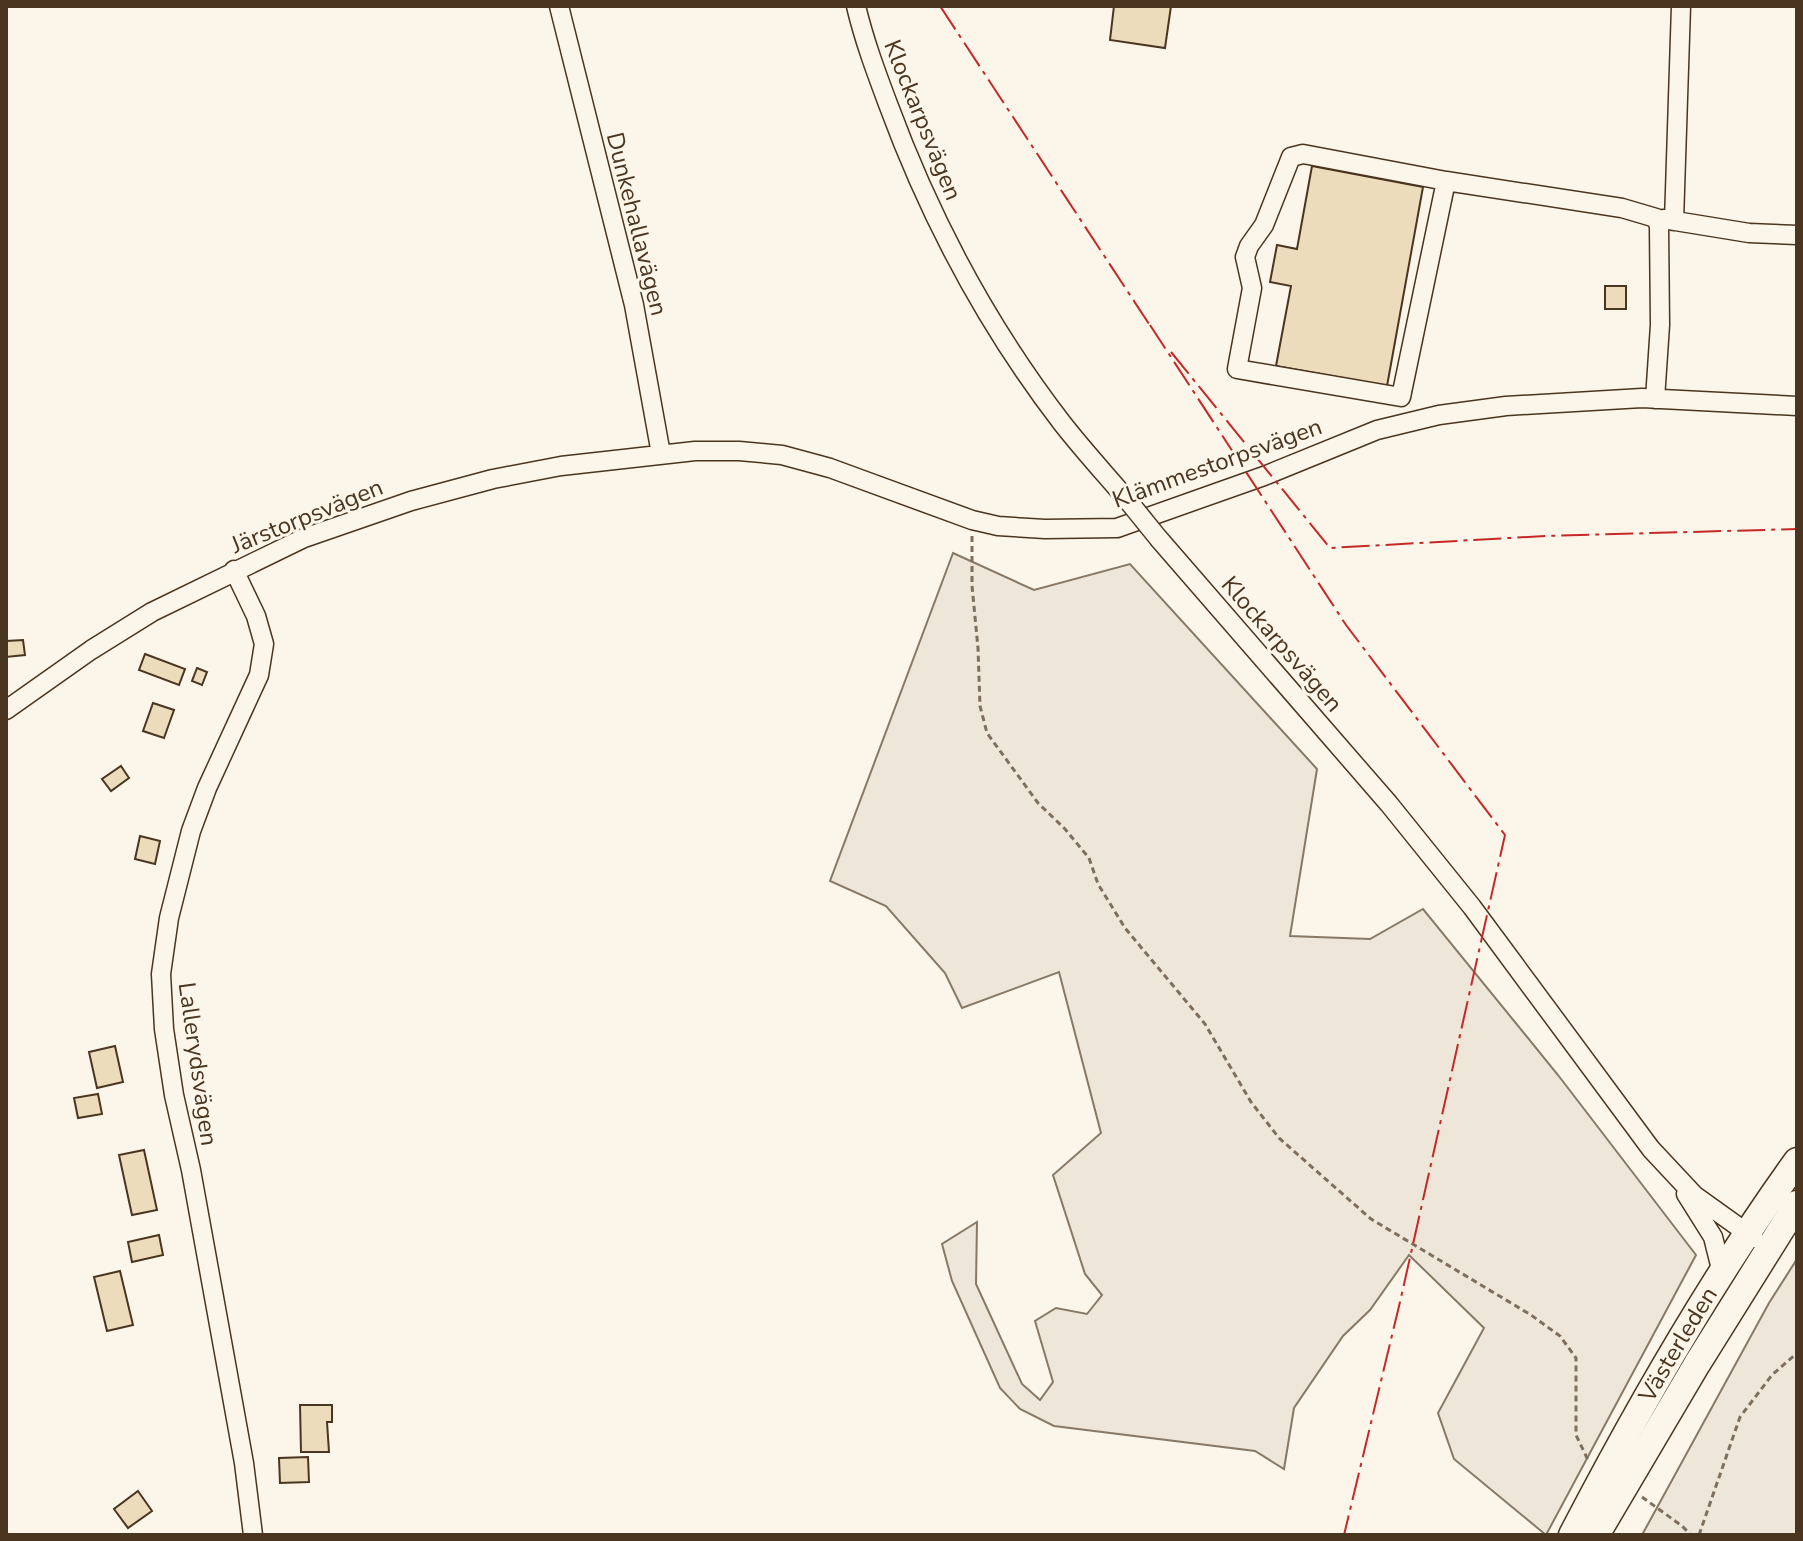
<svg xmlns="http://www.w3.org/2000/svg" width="1803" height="1541" font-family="'Nunito Sans',sans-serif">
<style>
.green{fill:#ede6d9;stroke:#887966;stroke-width:2}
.building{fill:#ecdcbc;stroke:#4a3520;stroke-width:2}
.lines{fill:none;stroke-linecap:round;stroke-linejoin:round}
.minor-casing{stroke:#4a3520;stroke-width:21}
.highway-casing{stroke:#4a3520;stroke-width:29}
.path{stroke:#7f6f5c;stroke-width:3;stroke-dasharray:6 4;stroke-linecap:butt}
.minor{stroke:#fbf6e9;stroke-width:18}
.highway{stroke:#fbf6e9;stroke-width:26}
.minor-bridge-casing{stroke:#4a3520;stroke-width:21;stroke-linecap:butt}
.minor-bridge{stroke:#fbf6e9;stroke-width:18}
.power{stroke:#c62828;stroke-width:2;stroke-dasharray:28 6 4 6;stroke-linecap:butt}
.labels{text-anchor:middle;stroke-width:6;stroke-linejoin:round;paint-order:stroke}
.street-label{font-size:24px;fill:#4a3520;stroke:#fbf6e9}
</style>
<rect width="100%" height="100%" fill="#fbf6e9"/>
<path class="green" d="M953,553L1034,590L1130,564L1317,769L1290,936L1370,939L1423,909L1558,1075L1696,1255L1546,1535L1454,1459L1438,1413L1484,1328L1409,1255L1370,1310L1343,1336L1294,1408L1284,1469L1255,1451L1054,1426L1020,1409L1000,1388L952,1281L942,1244L977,1222L976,1284L1022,1384L1040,1400L1053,1382L1035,1321L1056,1308L1087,1314L1102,1295L1085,1274L1053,1175L1101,1133L1059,972L962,1008L945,973L886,906L830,881Z
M1797,1259V1535H1642L1769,1303Z"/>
<path class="building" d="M1114,6H1171L1165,48L1110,40Z
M1312,166L1423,187L1387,386L1276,366L1291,286L1270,282L1277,245L1297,249Z
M1605,286H1626V309H1605Z
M23,640L25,655L6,657V641Z
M145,654L185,669L179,685L139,670Z
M197,668L207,672L202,685L192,681Z
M153,703L174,710L164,738L143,731Z
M121,766L129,778L111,791L102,779Z
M140,836L160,841L155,864L135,859Z
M115,1046L123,1082L97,1088L89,1052Z
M98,1094L102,1114L78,1118L74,1098Z
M144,1150L157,1210L132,1215L119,1155Z
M159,1235L163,1255L132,1262L128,1242Z
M120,1271L133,1325L107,1331L94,1277Z
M300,1405H332V1422H327L329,1452H301Z
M308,1457L309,1482L280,1483L279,1458Z
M138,1491L152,1511L128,1528L114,1509Z"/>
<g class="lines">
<defs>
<path id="minor" d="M559,6L634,305L661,454
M856,6C864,40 876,72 888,104C930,218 988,327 1062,423C1083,450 1107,476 1129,502
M1303,154L1446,181L1401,397L1237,369L1252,288L1245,257L1249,246L1264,225L1291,157Z
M1446,181L1622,208L1656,218L1659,226L1660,325L1655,399
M1663,219L1749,233L1797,235
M1674,221L1681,6
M1159,539L1389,804L1472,907L1651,1149L1694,1195L1754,1238
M234,570L256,616L264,644L259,675L207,788L191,831L169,918L161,974L164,1029L174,1095L191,1170L244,1463L253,1535
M6,710L91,650L152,612L304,538L411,501L493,479L561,466L695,451H739L782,455L830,468L972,520L998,526L1045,529L1117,528L1264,476L1377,430L1439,415L1506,406L1642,398L1797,406
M1686,1194L1713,1237L1722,1273"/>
<g id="highway">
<path id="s1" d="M1572,1535C1639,1406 1712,1279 1797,1161"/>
<path d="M1596,1535L1697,1364L1797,1204"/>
</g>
</defs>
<use href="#minor" class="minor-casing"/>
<use href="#highway" class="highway-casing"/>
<path class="path" d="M972,536V586L978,648L980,706L987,733L1038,803L1065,829L1089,858L1098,884L1125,928L1205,1024L1251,1102L1279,1138L1371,1219L1531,1315L1560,1336L1576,1358V1435L1588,1460
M1642,1497L1682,1526L1691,1535
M1699,1535L1740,1417L1772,1375L1797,1353"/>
<use href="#minor" class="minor"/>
<use href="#highway" class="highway"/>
<defs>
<path id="minor-bridge" d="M1129,502L1159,539"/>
</defs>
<use href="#minor-bridge" class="minor-bridge-casing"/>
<use href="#minor-bridge" class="minor-bridge"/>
<path class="power" d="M940,6L1151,327
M1150,325L1346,625L1505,835L1400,1302L1344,1535
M1171,352L1330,548L1545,536L1797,529"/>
</g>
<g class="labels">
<g class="street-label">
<text transform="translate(923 120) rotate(68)" y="8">Klockarpsvägen</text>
<text transform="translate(637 224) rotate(76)" y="8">Dunkehallavägen</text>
<text transform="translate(1217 463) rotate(-20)" y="8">Klämmestorpsvägen</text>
<text transform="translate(307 516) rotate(-22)" y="8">Järstorpsvägen</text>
<text transform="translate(1282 644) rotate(49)" y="8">Klockarpsvägen</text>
<text transform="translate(198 1064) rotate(82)" y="8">Lallerydsvägen</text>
<text dy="8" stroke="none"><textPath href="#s1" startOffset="218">Västerleden</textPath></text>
</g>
</g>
<rect width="1803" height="1541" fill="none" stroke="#4a3520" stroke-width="16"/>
</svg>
